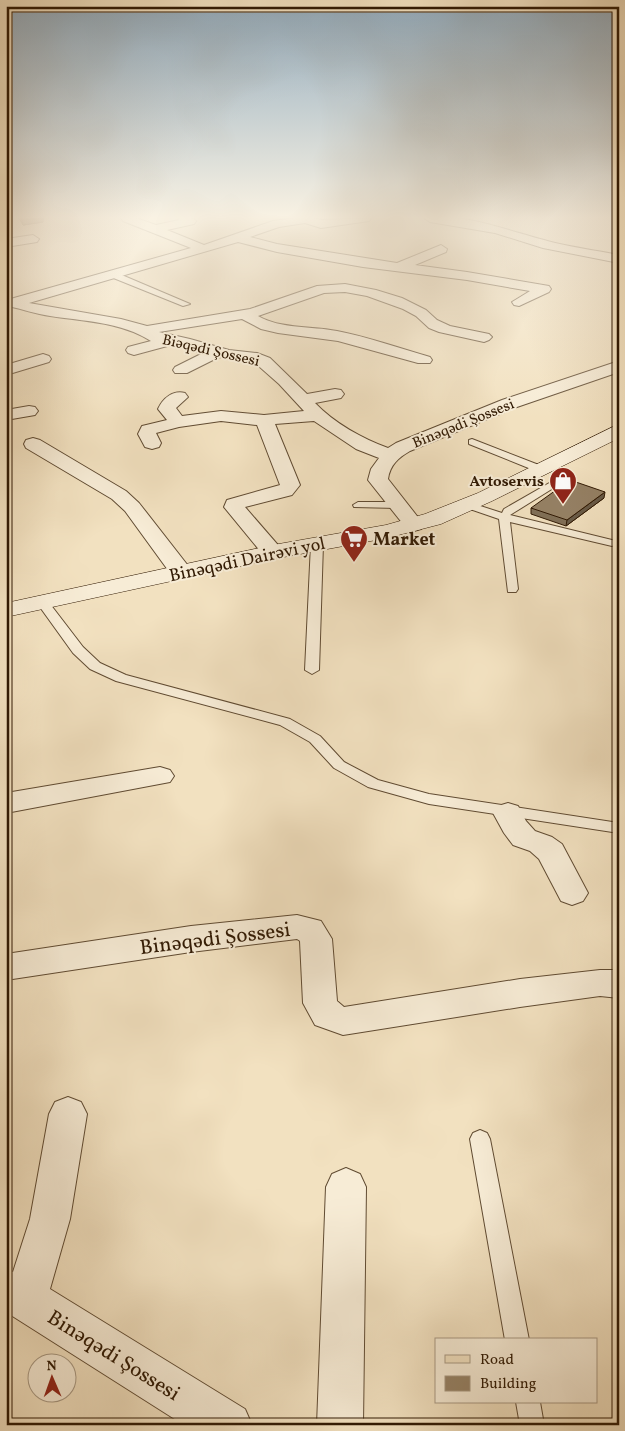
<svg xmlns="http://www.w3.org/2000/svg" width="625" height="1431" font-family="Vollkorn,serif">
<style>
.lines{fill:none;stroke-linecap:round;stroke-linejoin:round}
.lane-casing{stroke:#604b32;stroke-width:2}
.street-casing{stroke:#604b32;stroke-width:2}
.secondary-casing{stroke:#301903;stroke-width:1}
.primary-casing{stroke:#301903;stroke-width:1}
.lane{fill:#f7ecd6;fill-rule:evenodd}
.street{fill:#f7ecd6;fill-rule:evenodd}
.secondary{fill:#f7ecd6;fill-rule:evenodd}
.primary{fill:#f2e1c0;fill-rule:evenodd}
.wall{fill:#806f57;stroke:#301903}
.shaded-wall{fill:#685a47;stroke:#301903}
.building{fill:#958165;stroke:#301903}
.labels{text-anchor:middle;stroke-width:4;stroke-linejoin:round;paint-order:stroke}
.far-street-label{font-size:15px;fill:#301903;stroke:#f7ecd6}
.far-poi-label{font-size:15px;font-weight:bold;fill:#301903;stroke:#f7ecd6;text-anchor:end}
.poi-label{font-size:18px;font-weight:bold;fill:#301903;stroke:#f7ecd6;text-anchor:start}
.street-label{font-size:18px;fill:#301903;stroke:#f7ecd6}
.near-street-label{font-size:21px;fill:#301903;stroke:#f7ecd6}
</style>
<rect width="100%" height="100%" fill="#f2e1c0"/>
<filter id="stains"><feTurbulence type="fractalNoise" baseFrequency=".004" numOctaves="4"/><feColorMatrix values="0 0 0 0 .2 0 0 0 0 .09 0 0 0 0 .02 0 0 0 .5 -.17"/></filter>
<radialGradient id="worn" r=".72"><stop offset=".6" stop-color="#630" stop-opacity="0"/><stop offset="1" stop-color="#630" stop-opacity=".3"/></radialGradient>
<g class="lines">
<defs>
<path id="lane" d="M111,273H117L190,304L183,306L111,277Z
M472,439L544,467L545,469L540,472L536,471L469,444V440Z
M551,482L556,485L555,487L510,515L616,541L618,543L612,546L510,522L518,589L516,592H508L499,519L464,507L463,505L468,502L502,513L504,509Z
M358,502H397L402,505L397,508L354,507L353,505Z
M317,541L323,544L319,670L312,674L305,670L311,544Z
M43,599L47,600L83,647L100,663L126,675L290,719L320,736L344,762L378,780L429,794L619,823V833L429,804L368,787L334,768L310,742L280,725L116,681L90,669L73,653L37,603Z
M480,1130L487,1133L490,1139L529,1340H505L470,1139L473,1133Z
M516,1402H540L544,1425H520Z"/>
<path id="street" d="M121,218H136L156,225L179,220L178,218H192L196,221L194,224L167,230L204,245L273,221L294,218H313L322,220L371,218L369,221L321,228L305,223L279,227L250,237L277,244L397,263L441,245L447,249L446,252L415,265L467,272L549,286L551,289L549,292L519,306L514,305L512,302L530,291L467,280L363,267L277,252L238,242L29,303L121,319L147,326L250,309L317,286L345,284L376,290L402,298L426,310L437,320L450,326L489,334L492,337L489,340L484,342L439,332L429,328L416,316L403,309L367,296L345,292L324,293L258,316C281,329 311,326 337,331C368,337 399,348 430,357L432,360L430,363H418L338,341L278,333L261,329L242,319L159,332L190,339L229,350L257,353L270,358L307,394L335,389L341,390L344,394L341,398L315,403C334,423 363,439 388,448L396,443L502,400L619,361V372L514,408L410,451C398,458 390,465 388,479L424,525L421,529L414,531L407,529L368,480L371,469L379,458L356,449L314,421L275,424L300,485L292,495L245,507L284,552L281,557L273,558L265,557L224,507L227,500L280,485L257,425L221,421L179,427L156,433L161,443L159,447L152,449L145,447L138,434L142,426L167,420L158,409C163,398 173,390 185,393L188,397L176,408L182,416L221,411L264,415L304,411L279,384L254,362L219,357L187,373H175L173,370L175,367L203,353L171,345L134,355L128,353L126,350L128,347L151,341C122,322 82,321 50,316C36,314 22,309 8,306L6,304L8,300L14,298L191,248L123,221Z
M424,218C463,213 506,230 544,240C568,247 594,250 619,255V263L543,248L495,233L430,222Z
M33,235L39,239L37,242L6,247V239Z
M43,354L49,356L51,359L49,362L6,375V365Z
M29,406L35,407L38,411L35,415L6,420V410Z
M33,438L40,440L126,491L139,503L189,567L192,572L189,577L181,579L173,577L125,511L112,499L26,448L24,444L26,440Z
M160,767L170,770L174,776L170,782L6,813V793Z
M508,803L518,806L526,821L535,831L552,837L562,844L588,893L583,901L572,905L561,901L539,859L530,851L513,845L504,833L493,813L498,806Z
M297,915L321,921L332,939L337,1001L344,1007L520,979L600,970H619V998L600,996L520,1007L343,1035L315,1025L303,1003L300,941L297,939L191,952L6,980V954L191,926Z
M68,1097L81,1102L87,1114L70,1219L50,1289L245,1409L252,1425H184L6,1312V1270L13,1272L30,1219L49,1114L55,1102Z
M346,1168L360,1174L366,1187L363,1425H317L326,1187L332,1174Z"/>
<path id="secondary" d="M619,424V438L492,501L441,524L387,538L273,559L6,617V603L273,545L386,525L425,514L478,493Z"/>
<path id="primary" d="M6,218H14L12,221L6,222Z"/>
</defs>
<use href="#lane" class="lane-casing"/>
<use href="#street" class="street-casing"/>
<use href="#secondary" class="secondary-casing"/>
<use href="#primary" class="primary-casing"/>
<use href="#lane" class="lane"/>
<use href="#street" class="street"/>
<use href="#secondary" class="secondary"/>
<use href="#primary" class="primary"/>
</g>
<path class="wall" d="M19,218H43V222L23,225Z
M604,498L566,526L531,514V508Z"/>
<path class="shaded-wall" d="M43,218V222L23,225L22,220Z
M605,492L604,498L566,526L567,520Z"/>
<path class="building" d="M21,218H41L22,220Z
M570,480L605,492L567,520L531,508Z"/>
<linearGradient id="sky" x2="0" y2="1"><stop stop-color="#91abbe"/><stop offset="0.52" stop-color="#f9f2e3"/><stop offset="1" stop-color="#f9f2e3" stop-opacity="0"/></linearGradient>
<rect width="625" height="418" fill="url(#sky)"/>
<defs>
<symbol id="shop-pin" viewBox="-11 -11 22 30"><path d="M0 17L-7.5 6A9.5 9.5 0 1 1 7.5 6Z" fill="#8f2418" stroke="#f7ecd6"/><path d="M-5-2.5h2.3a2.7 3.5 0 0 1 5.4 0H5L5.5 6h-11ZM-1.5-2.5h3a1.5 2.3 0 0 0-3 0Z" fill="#fff"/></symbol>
<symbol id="supermarket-pin" viewBox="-11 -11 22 30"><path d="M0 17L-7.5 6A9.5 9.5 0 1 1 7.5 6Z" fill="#8f2418" stroke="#f7ecd6"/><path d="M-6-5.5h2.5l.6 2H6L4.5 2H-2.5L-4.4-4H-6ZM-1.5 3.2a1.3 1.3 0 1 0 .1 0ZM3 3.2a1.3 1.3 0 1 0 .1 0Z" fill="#fff"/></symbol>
</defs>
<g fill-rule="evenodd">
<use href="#shop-pin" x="547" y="465" width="32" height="43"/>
<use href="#supermarket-pin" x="338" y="523" width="32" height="43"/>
</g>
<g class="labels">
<g class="far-street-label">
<text transform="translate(211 350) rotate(13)" y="5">Biəqədi Şossesi</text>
<text transform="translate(463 423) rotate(-22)" y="5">Binəqədi Şossesi</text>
</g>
<g class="far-poi-label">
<text x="544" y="486">Avtoservis</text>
</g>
<g class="poi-label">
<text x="373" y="545">Market</text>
</g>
<g class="street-label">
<text transform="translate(247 559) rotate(-12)" y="6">Binəqədi Dairəvi yol</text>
</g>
<g class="near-street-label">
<text transform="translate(215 938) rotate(-7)" y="7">Binəqədi Şossesi</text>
<text transform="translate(114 1355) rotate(32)" y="7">Binəqədi Şossesi</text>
</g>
</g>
<rect width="625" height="1431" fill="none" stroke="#f2e1c0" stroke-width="25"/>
<rect x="8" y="8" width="610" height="1416" fill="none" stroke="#301903" stroke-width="2.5"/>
<rect x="12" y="12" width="600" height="1406" fill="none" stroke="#301903"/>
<rect x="435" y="1338" width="162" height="65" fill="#f7ecd6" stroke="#a79882"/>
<rect x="445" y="1355" width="25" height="8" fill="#f2e1c0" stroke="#a79882"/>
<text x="480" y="1364" font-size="15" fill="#301903">Road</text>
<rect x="445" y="1376" width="25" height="15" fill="#958165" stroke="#a79882"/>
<text x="480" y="1388" font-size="15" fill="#301903">Building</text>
<g transform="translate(52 1378) rotate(358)"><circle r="24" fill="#f7ecd6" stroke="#a79882"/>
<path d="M0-4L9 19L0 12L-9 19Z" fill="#8f2418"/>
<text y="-8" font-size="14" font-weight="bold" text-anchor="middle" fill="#301903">N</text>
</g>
<rect width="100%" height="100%" filter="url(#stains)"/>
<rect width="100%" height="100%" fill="url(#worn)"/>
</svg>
